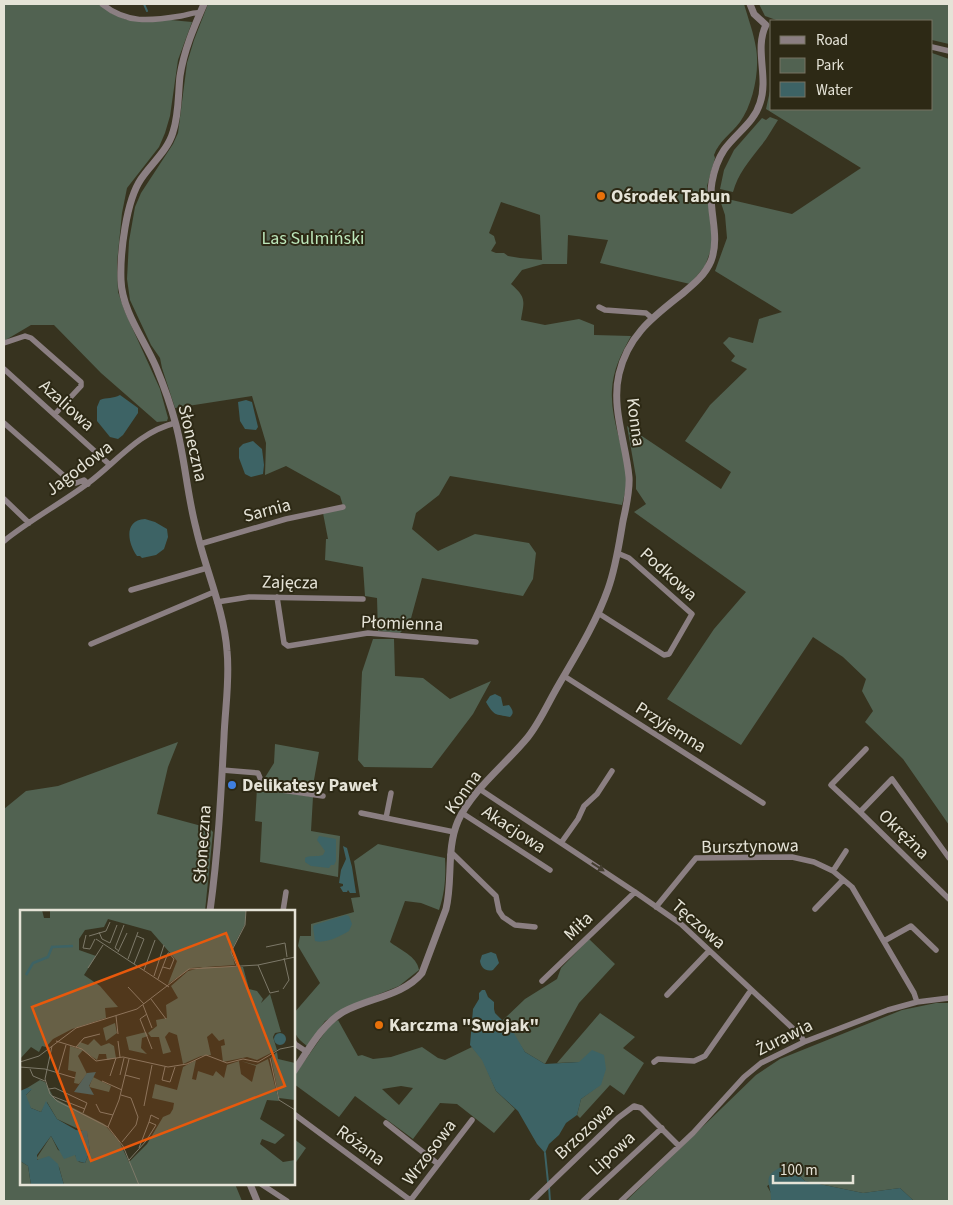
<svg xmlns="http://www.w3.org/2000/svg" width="953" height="1205" font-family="'Source Sans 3',sans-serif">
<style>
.green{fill:#516251;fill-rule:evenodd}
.water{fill:#3d6365}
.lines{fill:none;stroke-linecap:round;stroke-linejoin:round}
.stream{stroke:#3d6365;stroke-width:2}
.minor{stroke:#8b7f82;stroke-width:5.5}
.tertiary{stroke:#8b7f82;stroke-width:7}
.oneway{fill:#443e30}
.food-dot{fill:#e8710a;stroke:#2d2915;stroke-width:2}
.shop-dot{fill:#3f7fe0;stroke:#2d2915;stroke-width:2}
.labels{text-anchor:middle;stroke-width:4;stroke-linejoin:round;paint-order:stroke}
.poi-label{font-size:18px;font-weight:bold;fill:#e5e3d7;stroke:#2d2915;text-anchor:start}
.park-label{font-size:18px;fill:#bde7bb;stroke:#2d2915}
.street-label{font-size:18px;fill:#e5e3d7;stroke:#2d2915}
.inset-river{fill:none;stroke:#3d6365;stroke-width:2.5}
.inset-road{fill:none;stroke:#7d7969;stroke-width:1}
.view{fill:#e8590c;fill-opacity:0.15;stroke:#e8590c;stroke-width:2.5}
.inset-edge{fill:none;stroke:#e5e3d7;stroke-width:2.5}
</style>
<rect width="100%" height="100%" fill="#37331f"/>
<path class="green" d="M4,4H100L111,13L127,20H171L192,22L178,60L170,116L165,133L159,147L127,188L122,213L117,263L118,292L125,312L160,389L168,418L167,421L157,422L101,373L54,325H31L4,341Z
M208,4H744C748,18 754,34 756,48C760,71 753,104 740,122C731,134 719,141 714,155L715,158L707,186L712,240L711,249L705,266L690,284L600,263L608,240L568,235L567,264H543L522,270L511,284C527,298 524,301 521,320L545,325L579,319L594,325V335L631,336C621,354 613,370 612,390C610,420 625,449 627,478C627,487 624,496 622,505L450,476L439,495L416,513L412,529L438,551L475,534L529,543L536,553L533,579L523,596L422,578L410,622L400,633L378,631L377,598L365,596L363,567L325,560L326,539H328L323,513L344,509L340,496L286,466L265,475L266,443L252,396L175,408L162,368L160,358L151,345L130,300L127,279L129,241L135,207L141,193L173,144L178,133L187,63L194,40ZM501,202L540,215L542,260L520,258L508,256L504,253H496L491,251L496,243L494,236L489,233Z
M759,4H949V44L932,40V21H779L765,16Z
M932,53L949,59V825L903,759L865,722L873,711L862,691L866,679L843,657L813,637L741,745L667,699L714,629L746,592L634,512L646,504L636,489V477L627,426L721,489L731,472L685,441L710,405L747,369L731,361L735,356L723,343L729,337L753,343L759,319L782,312L715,271L727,238L725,215L719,197L792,214L861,168L766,109L772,82V109H932Z
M770,117L778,120C772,129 767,139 760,147C749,161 738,174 733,192L720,189L724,170L734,150L762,118L766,120Z
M373,639H394L395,676L423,678L450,699L491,681L473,714L432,768L364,767L358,760L362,672Z
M178,742L168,767L157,814L209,828L213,832L205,911H21V1184H235L242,1201H4V809L26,791L58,786Z
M275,744L319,752L312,791L267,783L264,779L274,763Z
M257,788L313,797L311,831L340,836L338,877L260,862L262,822L255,821Z
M378,844L445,858C446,877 445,892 439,910L421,903L405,901L390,942C400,950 417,956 419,970L399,986L352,1005L325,1021L307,1046C292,1035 294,1030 294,1013L320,983L298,946L300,936H311V924L354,912L351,898L360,897L354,861Z
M589,939L615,964L579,1003L545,1064L525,1052L503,1020L525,999L557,979L561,968Z
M936,1003H949V1201H914L900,1188L863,1193L805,1181L793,1169L767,1186L771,1193V1201H626L756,1075L780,1059L902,1010Z
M600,1013L635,1037L623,1048L644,1063L624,1095L610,1085L580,1118L577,1115L581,1099L601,1084L579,1062L557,1063Z
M338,1020L358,1056L362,1055L373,1059L391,1057L422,1047L438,1058L445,1060L472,1047L483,1060L496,1091L515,1109L494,1133L457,1104L440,1103L413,1139L355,1096L339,1117L294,1084V1076L330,1025ZM401,1086L413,1088L399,1105L382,1089Z
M294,1139L306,1148L294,1165Z"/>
<path class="water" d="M120,395L138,408V413L123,435L118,439L110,437L97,421V407L100,400C107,397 113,399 120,395Z
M246,400L252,402L258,427L256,430L245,429L240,421L238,402Z
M253,441L262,449L264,465L263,474L251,477L245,474L239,458V448L243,444Z
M145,519L155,522L167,529L168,537L164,549L156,555L142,558L140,556H137C128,544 123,520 145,519Z
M495,694L501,697L503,706L509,705C512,709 515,713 510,717C495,714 494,716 486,702L490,696Z
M319,836L336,839V861L334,865H331L329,868L311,866L305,862V858C309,855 318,857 323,855L325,851L317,840Z
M343,846L347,848L352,867L356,893H350L348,890L347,892H343L340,887L343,886V884L339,883L341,870L346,859Z
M346,915L349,916L352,924L349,931C340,936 326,944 315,941L313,927L314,925Z
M491,952L496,954L499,963L493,970C486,972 481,968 480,961L482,955Z
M482,990H485L488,997L494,1002V1009L495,1013L512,1030L525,1052L545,1064L579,1062L592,1050L604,1055L606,1069L601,1085L581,1099L577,1115L566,1123L559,1135L549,1144L545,1153L537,1144L518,1111L496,1091L482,1060L470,1045L473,1009L479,999V993Z
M784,1166L793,1169L805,1181L863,1193L900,1188L914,1201H771C772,1184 759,1176 784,1166Z"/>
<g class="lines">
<path class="stream" d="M144,4L147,11
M545,1153L548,1182
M549,1187L550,1201"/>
<path class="minor" d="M102,4C127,24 150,21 181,16C188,15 193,12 200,13
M932,47L949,51
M599,307L605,310L646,313L652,318
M4,343L25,336L31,338L81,382V386L55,414
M4,369L110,465
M4,423L71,482L76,483L84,480L88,484
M4,499L29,523
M4,541C30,520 60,504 87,484C117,462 137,433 175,423
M200,544L286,519L343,507
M131,590L207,568
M277,597L284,643L288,646L368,633L476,642
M217,602L249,597L363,599
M598,613L664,655L669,654L692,614L629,558L617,553
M91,644L214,592
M564,676L763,803
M222,770L258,773L263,785L268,788L323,796
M481,790L635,892L681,924L801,1036L804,1042
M860,812L831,785L866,749
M361,813L454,832
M462,813L550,870
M386,818L391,793
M561,843L578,819L584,806L597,794L612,771
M450,855L453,854L496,896L499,911L503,917L515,925L535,927
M949,858L892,779L860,812L949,899
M833,871L846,851
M656,907L696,858L792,857L814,862L833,871L852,887L914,993L917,1002
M815,909L843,880
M283,911L286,892
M884,941L911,926L936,950
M542,981L635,892
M667,995L709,951
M294,1042L295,1044L307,1052
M654,1062L658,1059L694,1061L705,1056L751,990
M294,1114L410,1200
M386,1123L438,1164
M261,1184L287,1201
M410,1201L472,1120
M532,1201L618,1118L634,1106L641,1108L679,1146
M583,1201L662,1128
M621,1201L693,1133L744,1077L761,1063L804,1042L888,1010L917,1002L949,998"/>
<path class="tertiary" d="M204,4C194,27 184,50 180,76C178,94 179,114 173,132C168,150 151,164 141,179C126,201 120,253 121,280C122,311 144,339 156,367C164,386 171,406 176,425C185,459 187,494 196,528C205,569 224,609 227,651C230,679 225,709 224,737C221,795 218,853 210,911
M294,1071C308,1051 321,1025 343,1012C368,998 403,996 422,973L446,909C453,880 446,849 458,821C472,790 506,764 528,737C540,722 548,703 558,686C576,655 596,623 608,589C616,567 619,544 623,521C626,507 630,491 629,477C626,443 611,408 619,374C628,335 653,317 682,294C694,284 705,275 711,261C721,235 707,208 712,182C714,171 718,159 724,150C736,133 754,123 760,103C769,77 754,49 766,25L754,14L750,4
M250,1184L257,1201"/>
</g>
<defs><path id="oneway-solid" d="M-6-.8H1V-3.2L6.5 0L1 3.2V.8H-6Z" transform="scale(1.25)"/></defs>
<use class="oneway" href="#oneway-solid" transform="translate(598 867) rotate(33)"/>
<g class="food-dot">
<circle cx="601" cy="196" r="5"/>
<circle cx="379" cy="1025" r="5"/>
</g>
<circle class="shop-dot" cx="232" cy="785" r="5"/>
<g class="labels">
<g class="poi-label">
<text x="611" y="202">Ośrodek Tabun</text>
<text x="242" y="791">Delikatesy Paweł</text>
<text x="389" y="1031">Karczma "Swojak"</text>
</g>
<g class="park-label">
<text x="313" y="244">Las Sulmiński</text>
</g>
<g class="street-label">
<text transform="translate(67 405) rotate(42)" y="6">Azaliowa</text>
<text transform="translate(636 422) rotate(83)" y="6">Konna</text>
<text transform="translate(193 443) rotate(77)" y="6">Słoneczna</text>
<text transform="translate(79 468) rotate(-37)" y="6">Jagodowa</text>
<text transform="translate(267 510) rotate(-15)" y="6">Sarnia</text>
<text transform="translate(669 574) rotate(42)" y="6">Podkowa</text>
<text transform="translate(290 582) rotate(1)" y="6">Zajęcza</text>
<text transform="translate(402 623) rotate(2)" y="6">Płomienna</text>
<text transform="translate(671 727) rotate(32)" y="6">Przyjemna</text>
<text transform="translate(463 792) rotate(-54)" y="6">Konna</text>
<text transform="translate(514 829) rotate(33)" y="6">Akacjowa</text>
<text transform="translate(904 834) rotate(44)" y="6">Okrężna</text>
<text transform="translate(202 844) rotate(-86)" y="6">Słoneczna</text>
<text transform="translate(750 846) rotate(-1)" y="6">Bursztynowa</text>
<text transform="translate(699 924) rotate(41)" y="6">Tęczowa</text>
<text transform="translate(578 926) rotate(-44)" y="6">Miła</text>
<text transform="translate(784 1037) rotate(-26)" y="6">Żurawia</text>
<text transform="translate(584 1131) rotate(-43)" y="6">Brzozowa</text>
<text transform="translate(361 1145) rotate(36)" y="6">Różana</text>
<text transform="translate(429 1152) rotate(-53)" y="6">Wrzosowa</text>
<text transform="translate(612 1153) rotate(-43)" y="6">Lipowa</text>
</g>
</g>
<g transform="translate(20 910)">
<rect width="275" height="275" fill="#37331f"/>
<path d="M0,0H22L24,8H30V0H226L225,14L211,41L215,55L171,58L148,74L157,51L131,21L88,9L84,17L65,20L59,29V40L76,46L64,65L80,76L98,97L85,98L86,108L52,119L33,129L26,137L22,136L19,142L11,137L0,149ZM184,57H223L229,79L237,81L243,89L241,93L250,84L261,122L255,123L253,127L257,140L237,150L227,147L203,152L201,136L205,135L204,129L199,131L192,123L187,127L191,145L181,146L163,154L157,125L149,122L145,127L151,142L143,144L139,127H131L128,123L137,116L136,110L147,108L146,95L158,88L151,76L168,61ZM95,113L97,123L86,131L83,118ZM126,122L128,126L122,128L121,138L127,144L109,140L106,127ZM74,129L81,136L89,133L94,136L96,148L87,150L86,144H79L77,150L57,137L60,132L68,135ZM50,136L63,140L58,146L67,164L59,174L54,173L56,162L48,160ZM257,142L258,149L275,153V190L259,188L251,147ZM248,149L259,191L247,190L240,209L265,225L255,234L242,229L240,234L263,252L275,250V275H44L39,257L16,249L31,226L38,240L48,245H55L59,252L65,253L70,241L67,223L37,209L27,192L21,202L11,198L6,191V185L11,180L7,178L20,170L25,172L34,188L84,214L99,231L109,252L127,234L143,207L150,204L153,199L154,193L132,188L135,174L157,180L163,157L176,150L172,169L176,170L178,161L193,166L196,161L204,168L207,155L219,151L221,164L232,172L236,156L221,151L236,155ZM73,167L91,176L89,182L69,177ZM0,251L8,256L11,275H0Z" fill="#516251"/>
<path d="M254 129a6 6 0 1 1 12 0a6 6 0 1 1-12 0ZM76,162L69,176L74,185L54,182L67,163ZM7,178L12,179L6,185L11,198L21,202L26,191L37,209L56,220L67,221L70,241L65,253L57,251L55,245L44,249L31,226L17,245V250L29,246L38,254L44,275H11L8,256L0,251V181Z" fill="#3d6365"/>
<path class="inset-river" d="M6,65L13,53L28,47L32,37L53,36"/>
<path class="inset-road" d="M79,22L82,29L90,33L97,15M66,25L63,38L70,39L75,29M69,26L86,21L90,12M76,29L149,77M246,37L265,33L267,47M99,41L95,38L104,15M98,42L107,23M108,49L118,22M114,54L124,29L117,26M238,55L250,83L259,81M217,56L211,42L225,15L226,0M68,58L83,35M124,60L135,30M134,66L144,35M138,69L148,43H149L154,49L150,59L143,57M108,77L124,94M263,79L269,70L264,48M131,89L146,109M123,95L132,118M127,104L120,109L132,139M96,106L98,124M36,131L62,139L76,151L103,147L148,157L167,154L186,145L207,153L223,149L238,152L260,139L275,136M98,131L100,147M32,136L25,169L30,184L37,191L88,217L103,236L119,275M56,137L64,128L80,124M250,148L259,190L275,200M0,152L19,146L56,118L117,99L169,59L238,55L275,47M0,157L25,159L55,168M145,157L142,170L150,172L155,157M10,159L13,166L25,171M38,163L46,135M100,165L104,148M105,165L120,169M90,166L96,148M82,171L102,180M29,179L35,178L67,193L63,203M101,185L111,188L118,207L116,215L102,232M32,186L65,199M76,194L80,202L93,205M124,196L132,155M129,212L131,205L139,209M88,217L99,190L109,149M109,250L126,231L136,215L129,212L119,238"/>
<path class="view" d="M206,23L265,176L71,251L12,97Z"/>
<rect width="275" height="275" class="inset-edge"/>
</g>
<rect width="953" height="1205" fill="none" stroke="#e5e3d7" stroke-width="10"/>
<rect x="770" y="20" width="162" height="90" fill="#2d2915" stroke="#777363"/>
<rect x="780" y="36" width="25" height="8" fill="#8b7f82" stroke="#777363"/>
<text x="816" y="45" font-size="15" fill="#e5e3d7">Road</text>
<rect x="780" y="58" width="25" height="15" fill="#516251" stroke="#777363"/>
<text x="816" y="70" font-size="15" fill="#e5e3d7">Park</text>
<rect x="780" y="82" width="25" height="15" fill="#3d6365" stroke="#777363"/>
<text x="816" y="95" font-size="15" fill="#e5e3d7">Water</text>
<path d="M773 1175v8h80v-8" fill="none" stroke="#e5e3d7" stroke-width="2.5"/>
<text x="780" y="1175" font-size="15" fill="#e5e3d7" stroke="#2d2915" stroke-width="4" paint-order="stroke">100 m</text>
</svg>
